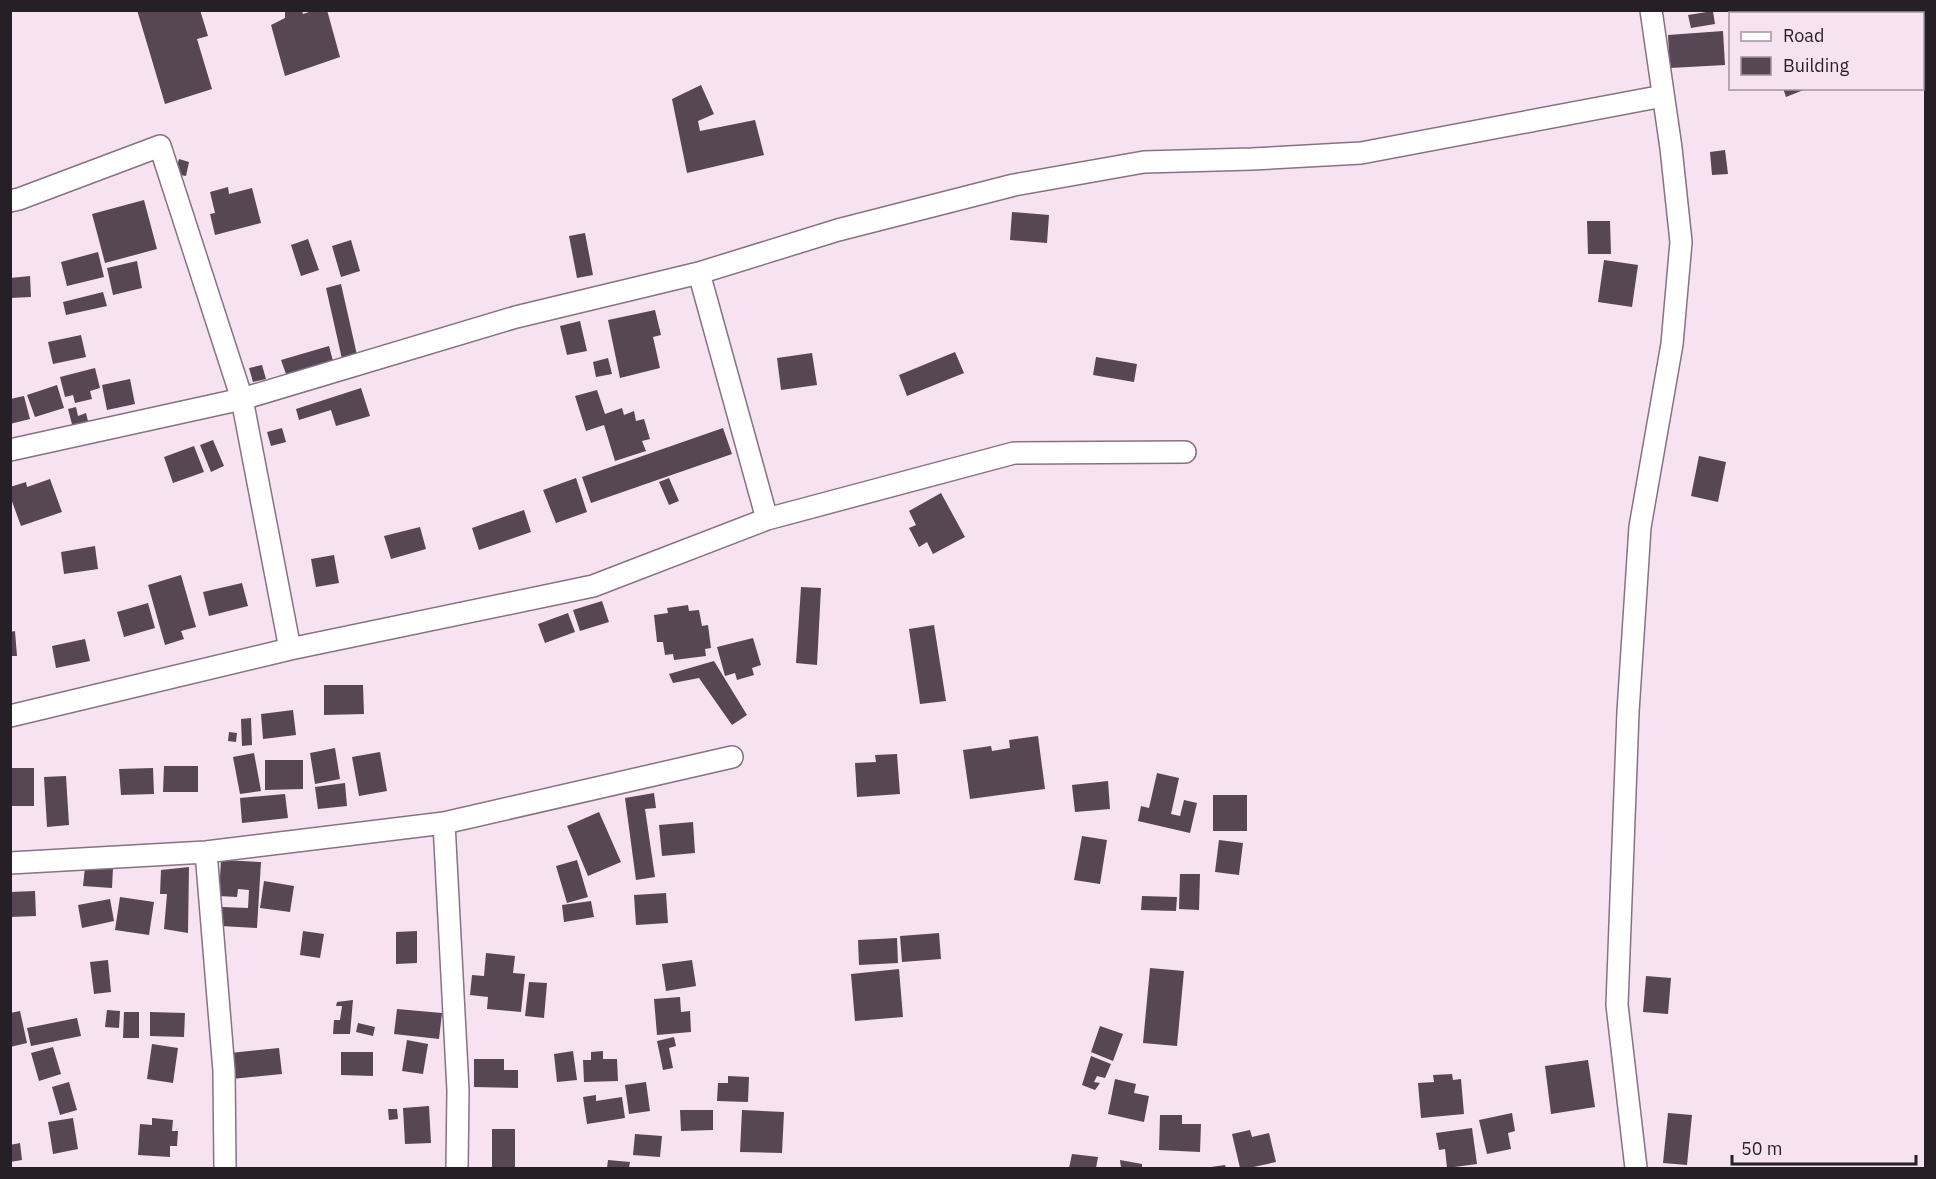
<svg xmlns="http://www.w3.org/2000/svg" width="1936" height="1179" font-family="'IBM Plex Sans',sans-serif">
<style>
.building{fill:#574654}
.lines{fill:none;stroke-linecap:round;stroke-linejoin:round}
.street-casing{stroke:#857382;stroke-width:24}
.street{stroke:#fff;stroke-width:21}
</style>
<rect width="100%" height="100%" fill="#f7e2f2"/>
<path class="building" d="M137,10H200L208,36L197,39L212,89L165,104Z
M285,10H302L303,14L315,10H327L340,57L285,76L271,25L285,18Z
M1713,11L1715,24L1691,28L1688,15Z
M1723,31L1725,65L1670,68L1668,35Z
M701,85L714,114L698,121L700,131L755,120L764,155L687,173L672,99Z
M1783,88H1806V89L1786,97Z
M1725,150L1728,174L1712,175L1710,152Z
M179,159L189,162L186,176L175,174Z
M228,187L229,194L252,188L261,223L215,235L210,214L215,213L210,192Z
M144,200L157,249L105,263L92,214Z
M1012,212L1049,215L1047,243L1010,240Z
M1587,221H1610L1611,254H1588Z
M585,233L593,275L577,278L569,236Z
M308,239L319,270L301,276L291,245Z
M351,240L360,271L341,277L332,246Z
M98,252L104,277L67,286L61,262Z
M1604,260L1638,265L1632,307L1598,302Z
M137,261L142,288L113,295L107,268Z
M30,276L31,297L10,298V278Z
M341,284L357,355L342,359L326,288Z
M103,292L107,306L66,315L63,302Z
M655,310L661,335L653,337L660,368L620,378L608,320Z
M580,321L587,351L567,355L560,326Z
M81,335L86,357L53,364L48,342Z
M329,346L333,361L286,374L281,360Z
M955,352L964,373L907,396L899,375Z
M812,353L817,385L781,390L777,358Z
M1096,357L1137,364L1134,382L1093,375Z
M608,358L612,374L596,377L593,362Z
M262,365L266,379L253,382L249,368Z
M95,368L100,388L90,391L92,399L75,403L73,395L65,397L60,377Z
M130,379L135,404L107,410L102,385Z
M57,385L64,408L35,417L27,395Z
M361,388L370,416L336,426L331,410L299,420L296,409Z
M597,390L605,414L622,408L624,415L634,411L636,421L644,419L650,439L642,441L646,451L615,461L604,425L586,431L575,396Z
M24,396L30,419L10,424V399Z
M76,407L78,416L86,413L89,425L73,428L68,409Z
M282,428L286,442L271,446L267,432Z
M723,428L732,454L591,503L582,477Z
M213,440L224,466L211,472L200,445Z
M194,446L204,472L173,483L164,457Z
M1699,456L1726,462L1718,502L1691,496Z
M576,478L587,512L556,523L543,490Z
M669,478L679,501L669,505L659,482Z
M50,479L62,512L21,526L10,496V487L26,482L27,487Z
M941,493L965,537L933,554L927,542L919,547L909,528L916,525L909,511Z
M524,510L531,532L479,550L472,528Z
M420,527L426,549L391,559L384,536Z
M95,546L98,569L64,574L61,552Z
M334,555L339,583L316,587L311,559Z
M181,575L196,627L181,631L184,639L165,645L148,585Z
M242,583L248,606L209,616L203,592Z
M801,587L821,588L817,665L796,663Z
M602,601L609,622L580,631L573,610Z
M148,603L155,628L124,637L117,612Z
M688,605L689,611L699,610L702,626L708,625L711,648L705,649L706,656L674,660L673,654L665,655L663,642H657L654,615L668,613L667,608Z
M568,613L575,632L545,643L538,624Z
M934,625L946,701L920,704L909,629Z
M15,631L17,656H10V632Z
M753,638L761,665L752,668L754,675L737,680L735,673L725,676L717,647Z
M85,639L90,661L56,668L52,646Z
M714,661L747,715L732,725L699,678L673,683L669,674Z
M324,685H363L364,714L324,715Z
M293,710L296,735L263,739L261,714Z
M251,718L252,745L242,746L241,719Z
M229,732L237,733L236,742L228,741Z
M1038,736L1045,789L970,799L963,750L991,746L992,751L1010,748L1009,740Z
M335,748L340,779L315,784L310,753Z
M380,752L387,791L359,796L352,757Z
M254,753L261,791L240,794L233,757Z
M897,754L900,794L857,797L855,763L876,762L875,755Z
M265,760H303V789L265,790Z
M164,766H198V792H163Z
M10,768H34V806H10Z
M153,768L154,794L121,795L119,769Z
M1157,773L1179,778L1171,814L1180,816L1184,800L1197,803L1190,833L1138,821L1141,806L1149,808Z
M66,776L69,825L47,827L44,777Z
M1108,781L1110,809L1075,812L1072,785Z
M345,783L347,806L318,809L315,787Z
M654,793L656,808L645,809L655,877L636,880L625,798Z
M285,794L288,818L242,823L240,798Z
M1213,795H1247V831H1213Z
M599,812L621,862L588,876L567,826Z
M693,822L695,853L662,856L659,825Z
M1082,836L1107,840L1100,884L1074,880Z
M1219,840L1243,843L1239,875L1215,872Z
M221,860L261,862L257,928L221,926L222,907L248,908L249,890L238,889L237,897L219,896Z
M577,860L588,897L567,903L556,866Z
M85,867L113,868L112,888L83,886Z
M189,867L188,933L164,929L167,894H160L161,870Z
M1180,874H1200L1199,910L1179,909Z
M264,881L294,886L290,912L260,908Z
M35,891L36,916L10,917V892Z
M666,893L668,923L636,925L634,895Z
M1142,896L1177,897L1176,911L1141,910Z
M120,897L154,902L149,935L115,930Z
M110,899L114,921L82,928L78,905Z
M591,901L594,917L564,922L562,905Z
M303,931L324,934L320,958L300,955Z
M417,931V963L396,964V932Z
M939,933L941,959L902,962L900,936Z
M897,938L898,963L859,965L858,940Z
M486,953L515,956L513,973L525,974L521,1012L487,1009L488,997L470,995L472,975L484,976Z
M108,960L111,992L94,994L90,962Z
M692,960L696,986L666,991L662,964Z
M1150,968L1184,971L1177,1046L1143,1043Z
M899,969L903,1017L855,1021L851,974Z
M1646,976L1671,978L1668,1014L1643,1012Z
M529,982L547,983L544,1018L525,1016Z
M680,997L681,1012L690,1011L691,1032L657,1035L654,999Z
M353,1000L350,1034H333L334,1020H340L342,1006H336L337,1002Z
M397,1009L442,1013L439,1039L394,1034Z
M107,1010L120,1011L119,1028L105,1027Z
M20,1011L27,1043L10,1047V1013Z
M124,1012H139V1038H123Z
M150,1012L185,1013L184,1037L150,1036Z
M77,1018L81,1036L31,1046L27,1028Z
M358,1023L375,1027L373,1036L356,1032Z
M1100,1026L1123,1034L1113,1061L1091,1052Z
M674,1037L676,1046L669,1048L673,1068L663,1070L657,1041Z
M407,1040L428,1044L423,1074L402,1071Z
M152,1044L178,1048L173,1083L147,1079Z
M53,1047L61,1074L39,1081L31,1053Z
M279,1048L282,1074L232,1079L230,1053Z
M573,1051L577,1080L557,1082L554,1054Z
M603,1051V1059H617L618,1081L584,1082L583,1060H591V1052Z
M341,1052H373V1076L341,1075Z
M1091,1056L1111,1064L1105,1078L1097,1076L1094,1082L1100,1083L1095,1090L1082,1085Z
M474,1059H504V1070H518V1088L474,1087Z
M1588,1060L1595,1107L1551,1114L1545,1066Z
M1452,1074L1453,1080L1461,1079L1464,1114L1421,1118L1418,1083L1434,1082L1433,1075Z
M728,1076L749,1077L748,1102L717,1101L718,1083H728Z
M1115,1079L1136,1084L1134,1093L1149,1096L1144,1122L1108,1114Z
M69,1082L77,1110L60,1115L52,1087Z
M646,1082L650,1111L629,1114L625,1085Z
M596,1095V1101L622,1097L625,1118L587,1124L583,1097Z
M429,1106L431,1143L405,1144L403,1108Z
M388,1109H397L398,1119L389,1120Z
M680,1110H713V1130L681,1131Z
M742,1110L784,1112L782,1153L740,1152Z
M1512,1113L1515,1131L1508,1133L1511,1149L1487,1154L1479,1120Z
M1668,1113L1692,1115L1687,1165L1663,1163Z
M1160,1115H1182V1124H1201L1200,1152L1159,1150Z
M73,1118L78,1149L53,1154L48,1122Z
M152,1118L173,1120L172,1131H178L177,1146H170V1157L138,1155L140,1124L152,1125Z
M1472,1128L1477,1164L1447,1168L1445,1149L1439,1150L1436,1133Z
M492,1129H515V1168H492Z
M1250,1130L1252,1137L1269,1133L1276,1162L1249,1168H1240L1232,1134Z
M635,1134L662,1136L660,1157L633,1155Z
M20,1143L22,1160L10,1162V1145Z
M1072,1154L1098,1157L1096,1168H1069Z
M608,1160L630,1162L629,1168H607Z
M1120,1160L1142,1164V1168H1121Z
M1225,1165L1226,1168H1211V1167Z"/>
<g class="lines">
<defs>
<path id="street" d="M10,201L19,199L160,146L242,399L290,649
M699,273L767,519
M10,450L242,399L516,317L699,273L838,230L1014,185L1144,162L1252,159L1361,153L1663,96
M10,716L290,649L593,586L767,519L1014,453L1185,452
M444,823L458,1090L457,1168
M206,852L224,1071L225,1168
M10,863L206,852L444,823L732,757
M1636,1168L1617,1005L1628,712L1640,527L1672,344L1681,242L1671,148L1651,10"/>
</defs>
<use href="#street" class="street-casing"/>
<use href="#street" class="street"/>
</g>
<rect width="1936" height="1179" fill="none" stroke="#261f25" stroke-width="24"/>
<rect x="1729" y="12" width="195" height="78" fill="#f7e2f2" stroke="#a394a0" stroke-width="1.5"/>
<rect x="1741" y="32" width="30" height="9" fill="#ffffff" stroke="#a394a0" stroke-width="1.5"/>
<text x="1783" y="42" font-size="18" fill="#261f25">Road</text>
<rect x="1741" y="57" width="30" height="18" fill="#574654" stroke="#a394a0" stroke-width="1.5"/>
<text x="1783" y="72" font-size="18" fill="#261f25">Building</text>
<path d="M1732 1155v9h184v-9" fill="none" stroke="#261f25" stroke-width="3"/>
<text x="1741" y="1155" font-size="18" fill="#261f25" stroke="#f7e2f2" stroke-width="4.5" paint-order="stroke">50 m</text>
</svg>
